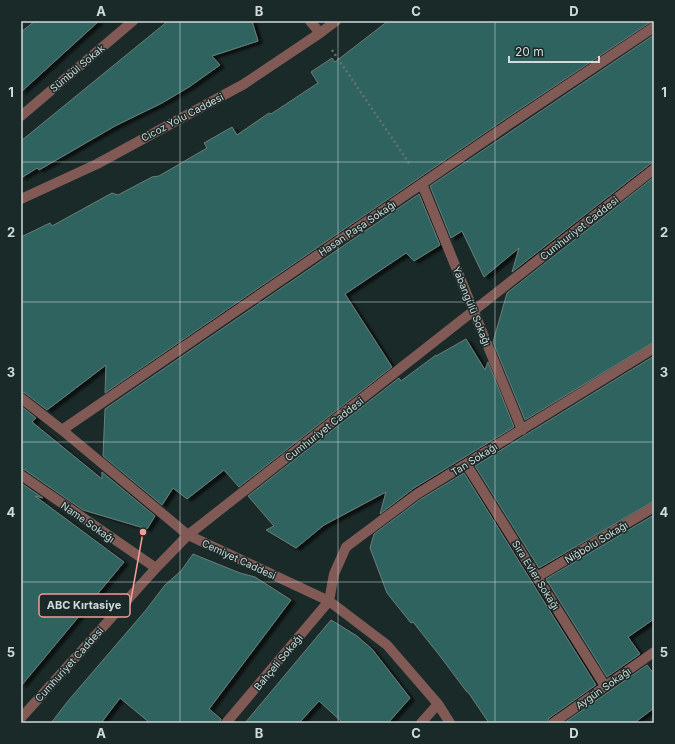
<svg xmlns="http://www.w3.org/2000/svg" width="675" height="744" font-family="Inter,sans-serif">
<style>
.building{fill:#2e635e;stroke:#6b7e7b;filter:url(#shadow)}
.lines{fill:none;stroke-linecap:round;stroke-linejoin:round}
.path{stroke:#647270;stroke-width:2.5;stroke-dasharray:2 3;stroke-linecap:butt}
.minor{stroke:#815a56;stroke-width:10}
.tertiary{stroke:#815a56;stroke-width:10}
.grid{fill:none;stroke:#d1dbda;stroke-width:1;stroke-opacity:0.55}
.labels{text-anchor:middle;stroke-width:3;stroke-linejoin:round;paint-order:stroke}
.street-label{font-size:10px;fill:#d1dbda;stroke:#1a2a28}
.leader{fill:none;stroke:#f59c95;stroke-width:1.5}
.callout-dot{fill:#f59c95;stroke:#1a2a28;stroke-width:1.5}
.callout{fill:#1a2a28;stroke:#f59c95;stroke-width:1.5}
.callout-label{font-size:11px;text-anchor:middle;font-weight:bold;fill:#d1dbda}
.neatline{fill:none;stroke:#d1dbda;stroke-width:1.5}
.grid-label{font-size:13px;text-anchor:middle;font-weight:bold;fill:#d1dbda}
</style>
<defs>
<filter id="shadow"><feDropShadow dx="4.5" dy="2.5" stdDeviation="1" flood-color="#0009"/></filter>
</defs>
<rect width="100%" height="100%" fill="#1a2a28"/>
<path class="building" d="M35,21H99L21,92V32Z
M168,21H252L258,41L212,56L220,65L189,87L162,103L115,126L39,170L37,168L21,178V141Z
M388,21H652L508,117L105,393L106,365L47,410L25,393L21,392V237L50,223L52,226L112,193L118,195L152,177L159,176L207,148L204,143L232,127L237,135L269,113L271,114L318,83L311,72L332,58L335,62Z
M654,35V163L650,164L512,272L519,248L484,277L462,231L451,238L430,186Z
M654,177V342L525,420L493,342L507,293Z
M419,194L440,245L414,261L406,253L345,294L392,367L239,487L224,470L187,499L173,488L162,505L103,456L105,409Z
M466,339L485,370L488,362L514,427L414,488L380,514L386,492L324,525L296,548L266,530L274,526L248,496L399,378L401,381L436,355V356Z
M654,356V501L539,568L475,466Z
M21,406L36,418L32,422L102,479V472L155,516L147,529L83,510L25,470L21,469Z
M464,473L596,685L549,718L547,723H489L468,692H467L440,656L413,622L411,623L387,593L370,548L374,534L421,499Z
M21,483L43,498L35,496L124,562L21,686Z
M654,515V619L628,637L640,654L607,677L546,579Z
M193,554L240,573L255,577L291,600L209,709L221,719L220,723H150L120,698L101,723H51L68,701L146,610L165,585L181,571Z
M331,620L357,636L372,649L410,698L388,723H343L319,701L299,723H245Z
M647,665L654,674V708L634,723H564Z"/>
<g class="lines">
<path class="path" d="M332,50L411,166"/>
<path class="minor" d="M310,21L320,33
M21,116L133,21
M422,184L522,430
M21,398L62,430L188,535L329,601L387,645L438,704L450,723
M62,430L512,122L654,27
M466,464L605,686
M21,475L156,568
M537,577L654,507
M21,718L156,568L188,535L654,169
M226,723L329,601L334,574L346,547L417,494L654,348
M421,723L438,704
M553,723L654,652"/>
<path class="tertiary" d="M21,199L97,164L244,84L320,33L336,21"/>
</g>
<path class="grid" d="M180,21V723M338,21V723M495,21V723M21,162H654M21,302H654M21,442H654M21,582H654"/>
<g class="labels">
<g class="street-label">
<text transform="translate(77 68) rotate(-40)" y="4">Sümbül Sokak</text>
<text transform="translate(182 117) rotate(-28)" y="4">Cicoz Yolu Caddesi</text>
<text transform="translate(357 228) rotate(-34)" y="4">Hasan Paşa Sokağı</text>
<text transform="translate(579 228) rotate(-38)" y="4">Cumhuriyet Caddesi</text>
<text transform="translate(472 306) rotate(68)" y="4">Yabangülü Sokağı</text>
<text transform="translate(324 429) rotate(-38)" y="4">Cumhuriyet Caddesi</text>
<text transform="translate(474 459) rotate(-32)" y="4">Tan Sokağı</text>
<text transform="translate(88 522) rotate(35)" y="4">Name Sokağı</text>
<text transform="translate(596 542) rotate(-31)" y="4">Niğbolu Sokağı</text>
<text transform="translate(239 559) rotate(25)" y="4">Cemiyet Caddesi</text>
<text transform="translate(536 575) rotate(58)" y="4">Sıra Evler Sokağı</text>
<text transform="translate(278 662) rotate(-50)" y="4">Bahçeli Sokağı</text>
<text transform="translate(69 664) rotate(-48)" y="4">Cumhuriyet Caddesi</text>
<text transform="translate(603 688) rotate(-35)" y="4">Aygün Sokağı</text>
</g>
</g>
<path class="leader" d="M143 532L130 605"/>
<circle class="callout-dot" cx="143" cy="532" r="4"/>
<rect class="callout" x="39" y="594" width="91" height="23" rx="4"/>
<g class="callout-label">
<text x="84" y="609">ABC Kırtasiye</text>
</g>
<rect width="675" height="744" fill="none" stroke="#1a2a28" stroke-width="44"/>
<path d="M509 56v6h90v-6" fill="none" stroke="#d1dbda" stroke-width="2"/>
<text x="515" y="56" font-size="12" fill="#d1dbda" stroke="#1a2a28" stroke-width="3" paint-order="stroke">20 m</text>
<rect x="22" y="22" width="631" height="700" class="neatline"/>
<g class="grid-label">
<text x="101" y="16">A</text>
<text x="259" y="16">B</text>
<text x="416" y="16">C</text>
<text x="574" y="16">D</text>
<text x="11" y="97">1</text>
<text x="664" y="97">1</text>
<text x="11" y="237">2</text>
<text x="664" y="237">2</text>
<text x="11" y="377">3</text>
<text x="664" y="377">3</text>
<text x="11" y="517">4</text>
<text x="664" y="517">4</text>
<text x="11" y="657">5</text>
<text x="664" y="657">5</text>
<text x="101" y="738">A</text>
<text x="259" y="738">B</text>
<text x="416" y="738">C</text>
<text x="574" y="738">D</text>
</g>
</svg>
